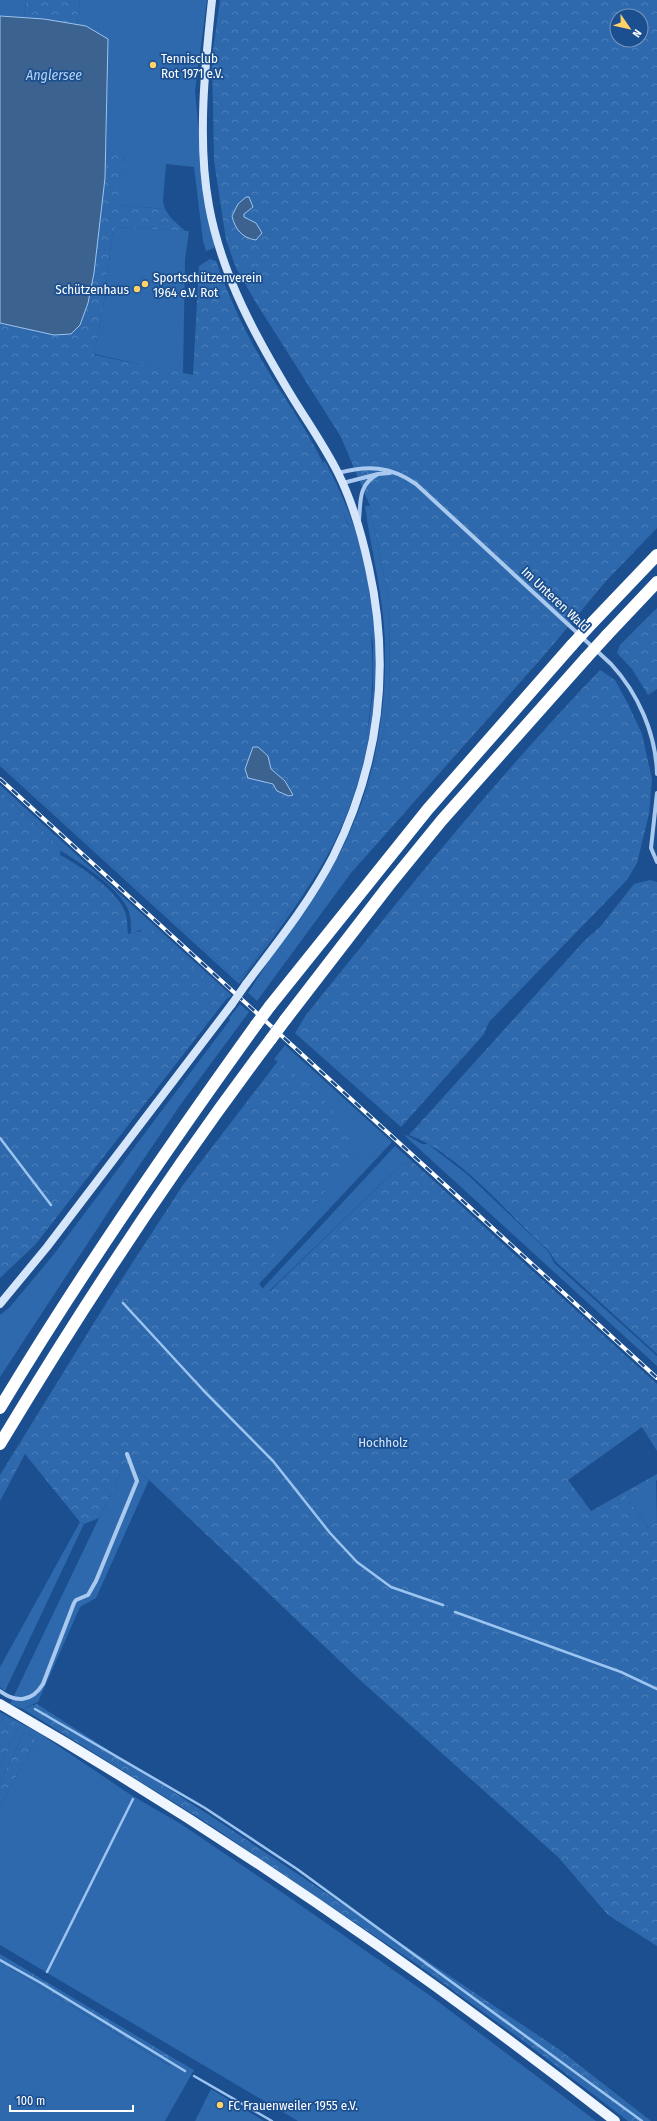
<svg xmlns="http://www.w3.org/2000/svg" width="657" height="2121" font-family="'Fira Sans Condensed',sans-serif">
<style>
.grass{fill:#2e69ad}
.forest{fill:url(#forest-crowns);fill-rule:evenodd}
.water{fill:#3c6290;stroke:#9cc4f0}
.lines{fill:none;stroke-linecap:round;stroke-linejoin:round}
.stream{stroke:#9cc4f0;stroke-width:2.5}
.minor{stroke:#a9c9ee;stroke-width:4}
.secondary{stroke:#d6e6fa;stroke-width:8}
.primary{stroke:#f0f6ff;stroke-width:10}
.motorway{stroke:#fff;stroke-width:12}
.rail-casing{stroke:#fff;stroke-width:4}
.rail{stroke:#1b4f8f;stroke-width:2.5;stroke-dasharray:8;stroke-linecap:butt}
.secondary-bridge{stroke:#d6e6fa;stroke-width:8}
.motorway-bridge{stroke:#fff;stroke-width:12}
.poi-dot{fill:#ffd166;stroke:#1b4f8f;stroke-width:1.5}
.labels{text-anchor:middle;stroke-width:3.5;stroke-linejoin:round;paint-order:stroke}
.poi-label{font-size:13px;fill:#fff;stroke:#1b4f8f;text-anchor:start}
.street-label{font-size:13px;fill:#fff;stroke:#1b4f8f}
.park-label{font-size:13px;fill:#cfe3fa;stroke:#1b4f8f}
.water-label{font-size:14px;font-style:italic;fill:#b5d3f5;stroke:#1b4f8f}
</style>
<defs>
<pattern id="forest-crowns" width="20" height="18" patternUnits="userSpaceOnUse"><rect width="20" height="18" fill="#2e69ad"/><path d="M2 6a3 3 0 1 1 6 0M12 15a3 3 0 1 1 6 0" fill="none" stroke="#4d80b9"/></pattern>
</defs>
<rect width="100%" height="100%" fill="#1b4f8f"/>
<path class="grass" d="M0,0H26L24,18L0,16Z
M80,0H207L195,91L202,168L215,243L214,248L206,251L203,241L194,167L166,164L163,202L165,209L116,205L124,155L106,153L108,39L77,25Z
M118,227L189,231L185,260L183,374L94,354L103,308L113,230Z
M325,461C342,493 356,527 365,562C390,655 374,772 327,856C302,901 268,944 239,984L0,766V763L238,980L249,969L288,911L324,852L352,790L369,723L373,690V644L348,524L323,462Z
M365,506H370L389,601L390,691L385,726L366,794L339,860L351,873L257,1001L248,993C258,978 267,963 277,948C298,919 319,891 336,860C372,795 387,718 385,644C384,597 371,552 365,506Z
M0,785L231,995L229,998L193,967L140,930L131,934C131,926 131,917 128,909C117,886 82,864 61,851V848L0,791Z
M240,1004L249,1012L181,1104L124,1188L0,1377V1315L10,1307L54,1254L230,1020L229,1018Z
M285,1045L392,1142L258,1285L255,1278L354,1153L319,1093L274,1059Z
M406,1135L422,1144H428L468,1175L549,1252L554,1263L657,1356V1366L405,1136Z
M395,1146L413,1162L402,1164L269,1291L262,1289Z
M127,1464L149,1480L96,1598L80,1607L38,1702L23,1709L10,1704L121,1472Z
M656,1479L657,1521L648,1528L626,1497Z
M80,1522L84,1524L5,1691L0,1687V1667Z
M0,1712L39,1733L131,1795L181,1824L283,1893L432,1997L596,2121H298L0,1945V1807L36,1739L25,1732L0,1781V1767L20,1725L4,1715L0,1724Z
M0,1962L170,2066L175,2059L194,2070L165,2121H0Z
M211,2089L264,2121H195Z"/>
<path class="forest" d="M26,0H80L77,25L24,18Z
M220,0H657V528L606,581L547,652L351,873L338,860L366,794L385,726L390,691L389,601L370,506L341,437L255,301L236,268L226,240L214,161L212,57ZM617,16H641V40H617Z
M106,153L124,154L117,205L165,209L171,218L185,231L118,227L113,230L103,308L94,355L193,375L199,266L210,259L216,261C228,295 243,328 261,359C281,394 306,427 323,463C377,578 393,704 339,823C315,875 281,921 249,968L238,980L0,763V323L54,335L99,223L105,178ZM253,747C277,755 262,761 271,769C277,776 284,778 287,788L266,783L245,769Z
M657,608V689L648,695L632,669L617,653L620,645Z
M600,670L615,680L628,704L642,734L652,779L649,814L637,863L627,880L489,1022L484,1034L401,1127L295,1033L306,1015C401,898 495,779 600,670Z
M0,791L61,848L60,855C79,865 118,891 125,912C128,919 127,927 128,934L151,929L228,997L35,1245L0,1278Z
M650,880L657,882V1354L556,1262L549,1251C508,1214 460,1154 409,1135L585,940L600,927L634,884Z
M278,1061L319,1093L342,1123L354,1154L256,1278L262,1288L270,1291L402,1164L413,1162L657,1384V1451L642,1427L568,1480L591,1511L657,1474V1480L626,1497L648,1528L657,1521V1946L608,1915L558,1857L361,1681L149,1480L128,1464L121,1472L99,1518L84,1524L80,1522L25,1454L0,1501V1475L105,1305L183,1185Z
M37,1704L223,1824L560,2050L651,2121H628L530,2046L418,1965L204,1821L23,1709Z
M4,1715L20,1725L0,1767V1724Z
M25,1732L36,1739L0,1807V1781Z
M0,1954L175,2059L171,2066L0,1962Z"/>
<path class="water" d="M0,16L44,19L86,26L108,39L105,178L94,273L88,303L80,325L71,334L54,335L0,323Z
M246,197H249L253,207L244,214V217L256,223L262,233L256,240C242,238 235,229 232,216L238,204Z
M253,747H258L268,756L271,769L285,781L293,795L289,796L277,791L273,784L248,778L245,769Z"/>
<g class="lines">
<path class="stream" d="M0,1138L51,1205
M123,1303L204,1391L273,1461L330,1533L357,1562L391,1587L443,1605
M455,1612L621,1672L657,1689
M35,1709L205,1808L297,1869L642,2121
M0,1960L41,1983L185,2071
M47,1972L133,1799
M194,2076L272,2121"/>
<path class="minor" d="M338,473C368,465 390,466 416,484L611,664C638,693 656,734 657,774
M343,483L378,474L390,473
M359,520C361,500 358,485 378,474
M657,793L651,848L657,862
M0,1691C16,1703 32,1702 43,1684L74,1603L76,1600L88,1595L96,1581L137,1481L127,1454"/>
<path class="secondary" d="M212,0C205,65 197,142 209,206C222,277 257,339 294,400C309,424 325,447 338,473C353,503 362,535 369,568C391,668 379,765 333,857C309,903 277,943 246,984
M0,1304L47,1247L232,1004"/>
<path class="primary" d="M0,1704C215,1828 420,1969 615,2121"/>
<path class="motorway" d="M593,622L657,555
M607,635L657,582
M270,1006L428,809L572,645
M285,1020L389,885L442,820L586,658
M0,1408C79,1276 166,1150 256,1025
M0,1444C84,1304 173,1169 271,1039"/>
<defs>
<path id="rail" d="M0,779L657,1378"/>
</defs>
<use href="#rail" class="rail-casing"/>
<use href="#rail" class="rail"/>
<path class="secondary-bridge" d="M232,1004L246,984"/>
<path class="motorway-bridge" d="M572,645L593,622
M586,658L607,635
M256,1025L270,1006
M271,1039L285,1020"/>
</g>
<g class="poi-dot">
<circle cx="153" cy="65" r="4"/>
<circle cx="145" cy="284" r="4"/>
<circle cx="137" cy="289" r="4"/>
<circle cx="220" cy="2105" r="4"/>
</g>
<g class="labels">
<g class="poi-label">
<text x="161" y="63">Tennisclub<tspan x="161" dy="15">Rot 1971 e.V.</tspan></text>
<text x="153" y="282">Sportschützenverein<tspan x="153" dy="15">1964 e.V. Rot</tspan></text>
<text x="129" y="294" text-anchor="end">Schützenhaus</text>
<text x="228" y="2110">FC Frauenweiler 1955 e.V.</text>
</g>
<g class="street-label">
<text transform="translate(556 599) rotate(43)" y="5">Im Unteren Wald</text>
</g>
<g class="park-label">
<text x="383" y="1447">Hochholz</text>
</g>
<g class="water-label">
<text x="54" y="80">Anglersee</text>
</g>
</g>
<g transform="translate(629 28) rotate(124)"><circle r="19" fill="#1b4f8f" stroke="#7695bc"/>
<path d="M0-3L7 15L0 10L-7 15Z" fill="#ffd166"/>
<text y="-6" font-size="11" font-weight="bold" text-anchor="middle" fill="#ffffff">N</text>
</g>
<path d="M10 2105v6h123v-6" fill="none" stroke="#ffffff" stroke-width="2"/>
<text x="16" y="2105" font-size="12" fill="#ffffff" stroke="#1b4f8f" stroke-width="3" paint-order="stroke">100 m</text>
</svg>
